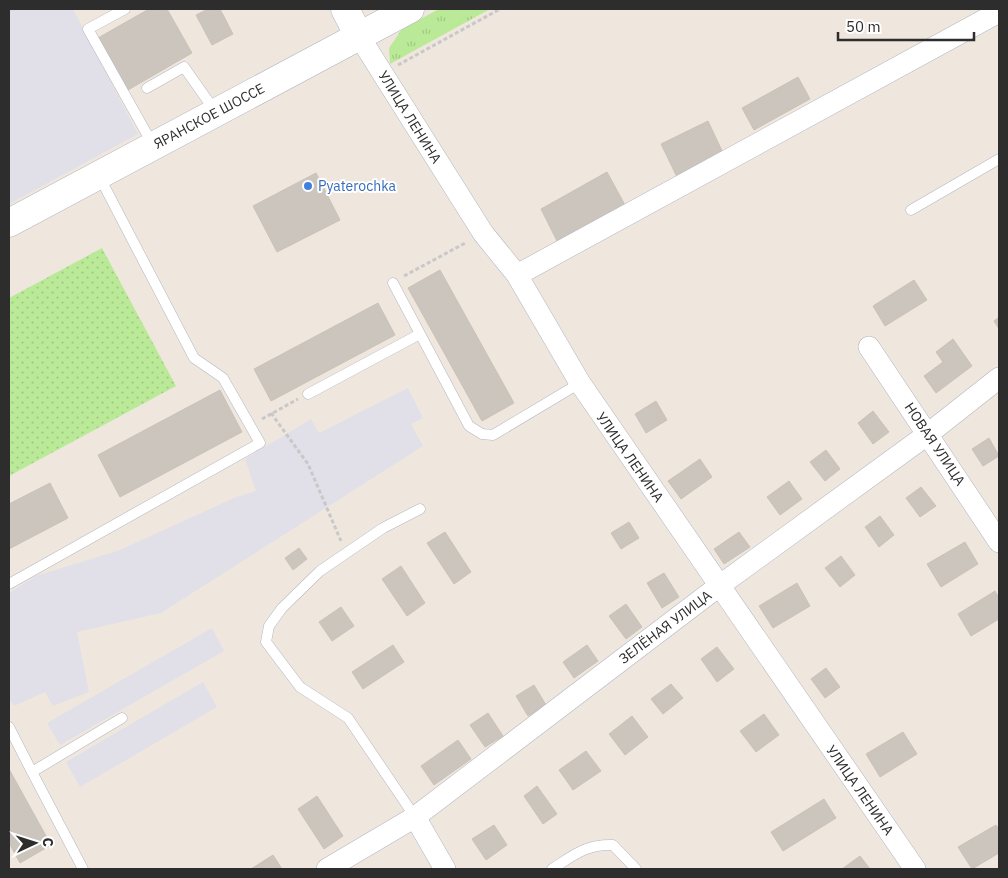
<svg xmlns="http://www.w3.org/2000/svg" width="1008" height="878" font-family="'IBM Plex Sans',sans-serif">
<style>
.industrial{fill:#e1dfe8}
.grass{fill:url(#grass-tufts)}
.garden{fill:url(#garden-dots)}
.building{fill:#cbc5bd;stroke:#cbc2b7}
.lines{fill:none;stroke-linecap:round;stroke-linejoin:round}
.lane-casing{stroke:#b2b6c1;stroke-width:11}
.street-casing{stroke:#b2b6c1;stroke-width:22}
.secondary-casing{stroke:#b2b6c1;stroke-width:29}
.path{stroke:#c8c8c8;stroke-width:3;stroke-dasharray:4 2.5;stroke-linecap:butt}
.lane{stroke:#fff;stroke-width:10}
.street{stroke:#fff;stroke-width:21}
.secondary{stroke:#fff;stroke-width:28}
.shop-dot{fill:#3f7fe0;stroke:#fff;stroke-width:2}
.labels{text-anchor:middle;stroke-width:4;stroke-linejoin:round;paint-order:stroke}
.street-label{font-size:14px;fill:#2d2d2d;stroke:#fff}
.shop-label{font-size:14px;fill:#366cbe;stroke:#fff;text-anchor:start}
</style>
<defs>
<pattern id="grass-tufts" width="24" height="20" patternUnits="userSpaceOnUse" patternTransform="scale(1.25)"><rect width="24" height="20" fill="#baea97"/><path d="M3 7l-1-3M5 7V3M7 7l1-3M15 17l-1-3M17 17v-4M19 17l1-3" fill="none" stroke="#a0c982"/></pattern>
<pattern id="garden-dots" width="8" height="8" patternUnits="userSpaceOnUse" patternTransform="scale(1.25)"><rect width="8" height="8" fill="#baea97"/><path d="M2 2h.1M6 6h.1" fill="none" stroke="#a0c982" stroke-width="1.8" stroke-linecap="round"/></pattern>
</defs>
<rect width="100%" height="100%" fill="#efe7de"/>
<path class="industrial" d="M9,9H73L138,134L9,204Z
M408,388L423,418L411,424L423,446L161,613L77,632L89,692L53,706L45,692L14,706L9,698V593L36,576L120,550L234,498L256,491L245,459L311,419L319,433Z
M212,628L224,651L60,745L47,723Z
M203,682L217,707L80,787L66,762Z"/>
<path class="grass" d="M439,9H490L390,64L389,48L402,29Z"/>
<path class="garden" d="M102,248L176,386L9,476V298Z"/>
<path class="building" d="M149,9H167L192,53L128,90L98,38Z
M208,9H220L233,34L212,45L196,15Z
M798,77L810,99L754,130L742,108Z
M708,121L724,155L677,177L661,144Z
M607,172L625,205L557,241L541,209Z
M316,173L340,220L277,252L253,206Z
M440,270L514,403L482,421L408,288Z
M914,280L927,300L885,326L873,306Z
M378,303L395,335L271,401L254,369Z
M999,317V329L994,321Z
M953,339L972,366L936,393L924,376L943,362L936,352Z
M220,390L242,432L120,497L98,455Z
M656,401L667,420L646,433L635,414Z
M873,411L889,432L873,444L858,423Z
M989,438L999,456L983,466L972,449Z
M826,450L840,469L825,481L810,462Z
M700,459L712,477L681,499L668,481Z
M789,481L802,499L780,515L767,497Z
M50,483L68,518L9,549V504Z
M921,487L936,506L920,517L906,498Z
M880,516L894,535L879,547L865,527Z
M629,522L639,538L621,549L611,533Z
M445,532L471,572L454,584L427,543Z
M739,532L750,547L724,564L714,549Z
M965,542L978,564L941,587L927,564Z
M299,548L307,559L293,570L285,558Z
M841,556L855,575L840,587L825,568Z
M401,566L425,603L407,616L382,579Z
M664,573L679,597L662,608L647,583Z
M797,583L810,606L773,628L759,606Z
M995,591L999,598V619L971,636L958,614Z
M626,604L642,627L626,639L609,616Z
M341,607L354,626L332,641L319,622Z
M393,645L404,662L363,689L352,672Z
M587,645L598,661L574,678L563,662Z
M717,647L734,669L717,682L701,659Z
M826,668L840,687L825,698L811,679Z
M671,684L683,698L663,714L651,699Z
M534,685L546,705L528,716L516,696Z
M488,713L503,736L485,747L470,725Z
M764,714L779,735L756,752L740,731Z
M632,716L648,737L625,755L609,734Z
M903,732L917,754L880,777L866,754Z
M458,740L471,759L434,785L421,766Z
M586,751L601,771L573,790L559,770Z
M9,769L51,845L20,863L9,843Z
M537,786L557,814L543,824L524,796Z
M317,796L343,836L324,849L298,809Z
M824,799L836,818L783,851L771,832Z
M494,825L507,845L486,860L472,839Z
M996,825L999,830V853L972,869L958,847Z
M273,855L282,869H251Z
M860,856L870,869H842Z"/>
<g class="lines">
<defs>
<path id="lane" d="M125,9L88,29L153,145
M147,88L184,67L215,111
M911,210L999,159
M393,283L469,426L482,434L493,435L580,383
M308,394L420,334
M9,584L260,443L223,378L194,358L99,176
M9,727L32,772L122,718
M32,772L83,869
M415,817L348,718L300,687L266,642L269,626L282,608L320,571L383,528L420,509
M552,869C574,855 586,844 613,845L636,869"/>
<path id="street" d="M359,36L483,233L517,275L580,383L915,869
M517,275L997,13
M869,347L999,542
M415,817L445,869
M327,869L415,817L719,586L928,434L999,378"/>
<path id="secondary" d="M345,9L359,36
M9,223L410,9"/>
</defs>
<use href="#lane" class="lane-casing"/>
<use href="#street" class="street-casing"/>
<use href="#secondary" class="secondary-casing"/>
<path class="path" d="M398,65L500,9
M404,276L467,242
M271,413L308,464L341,541
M262,419L298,399"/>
<use href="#lane" class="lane"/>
<use href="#street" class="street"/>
<use href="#secondary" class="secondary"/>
</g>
<circle class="shop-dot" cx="308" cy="186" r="5"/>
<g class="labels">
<g class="street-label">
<text transform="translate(209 116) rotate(-28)" y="5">ЯРАНСКОЕ ШОССЕ</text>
<text transform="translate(410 117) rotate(58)" y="5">УЛИЦА ЛЕНИНА</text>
<text transform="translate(935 444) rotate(56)" y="5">НОВАЯ УЛИЦА</text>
<text transform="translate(630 457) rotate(55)" y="5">УЛИЦА ЛЕНИНА</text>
<text transform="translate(665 627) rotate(-37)" y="5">ЗЕЛЁНАЯ УЛИЦА</text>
<text transform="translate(860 790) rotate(55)" y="5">УЛИЦА ЛЕНИНА</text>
</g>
<g class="shop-label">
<text x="318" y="191">Pyaterochka</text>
</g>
</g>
<rect width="1008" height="878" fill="none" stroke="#2d2d2d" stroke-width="20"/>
<g transform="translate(35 843) rotate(86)" stroke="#ffffff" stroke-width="4" paint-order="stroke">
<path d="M0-4L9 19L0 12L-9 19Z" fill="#2d2d2d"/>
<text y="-8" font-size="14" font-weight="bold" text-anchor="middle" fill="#2d2d2d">С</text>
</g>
<path d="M838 32v8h136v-8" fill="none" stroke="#2d2d2d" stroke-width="2.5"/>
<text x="846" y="32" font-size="15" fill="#2d2d2d" stroke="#ffffff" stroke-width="4" paint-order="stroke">50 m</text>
</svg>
